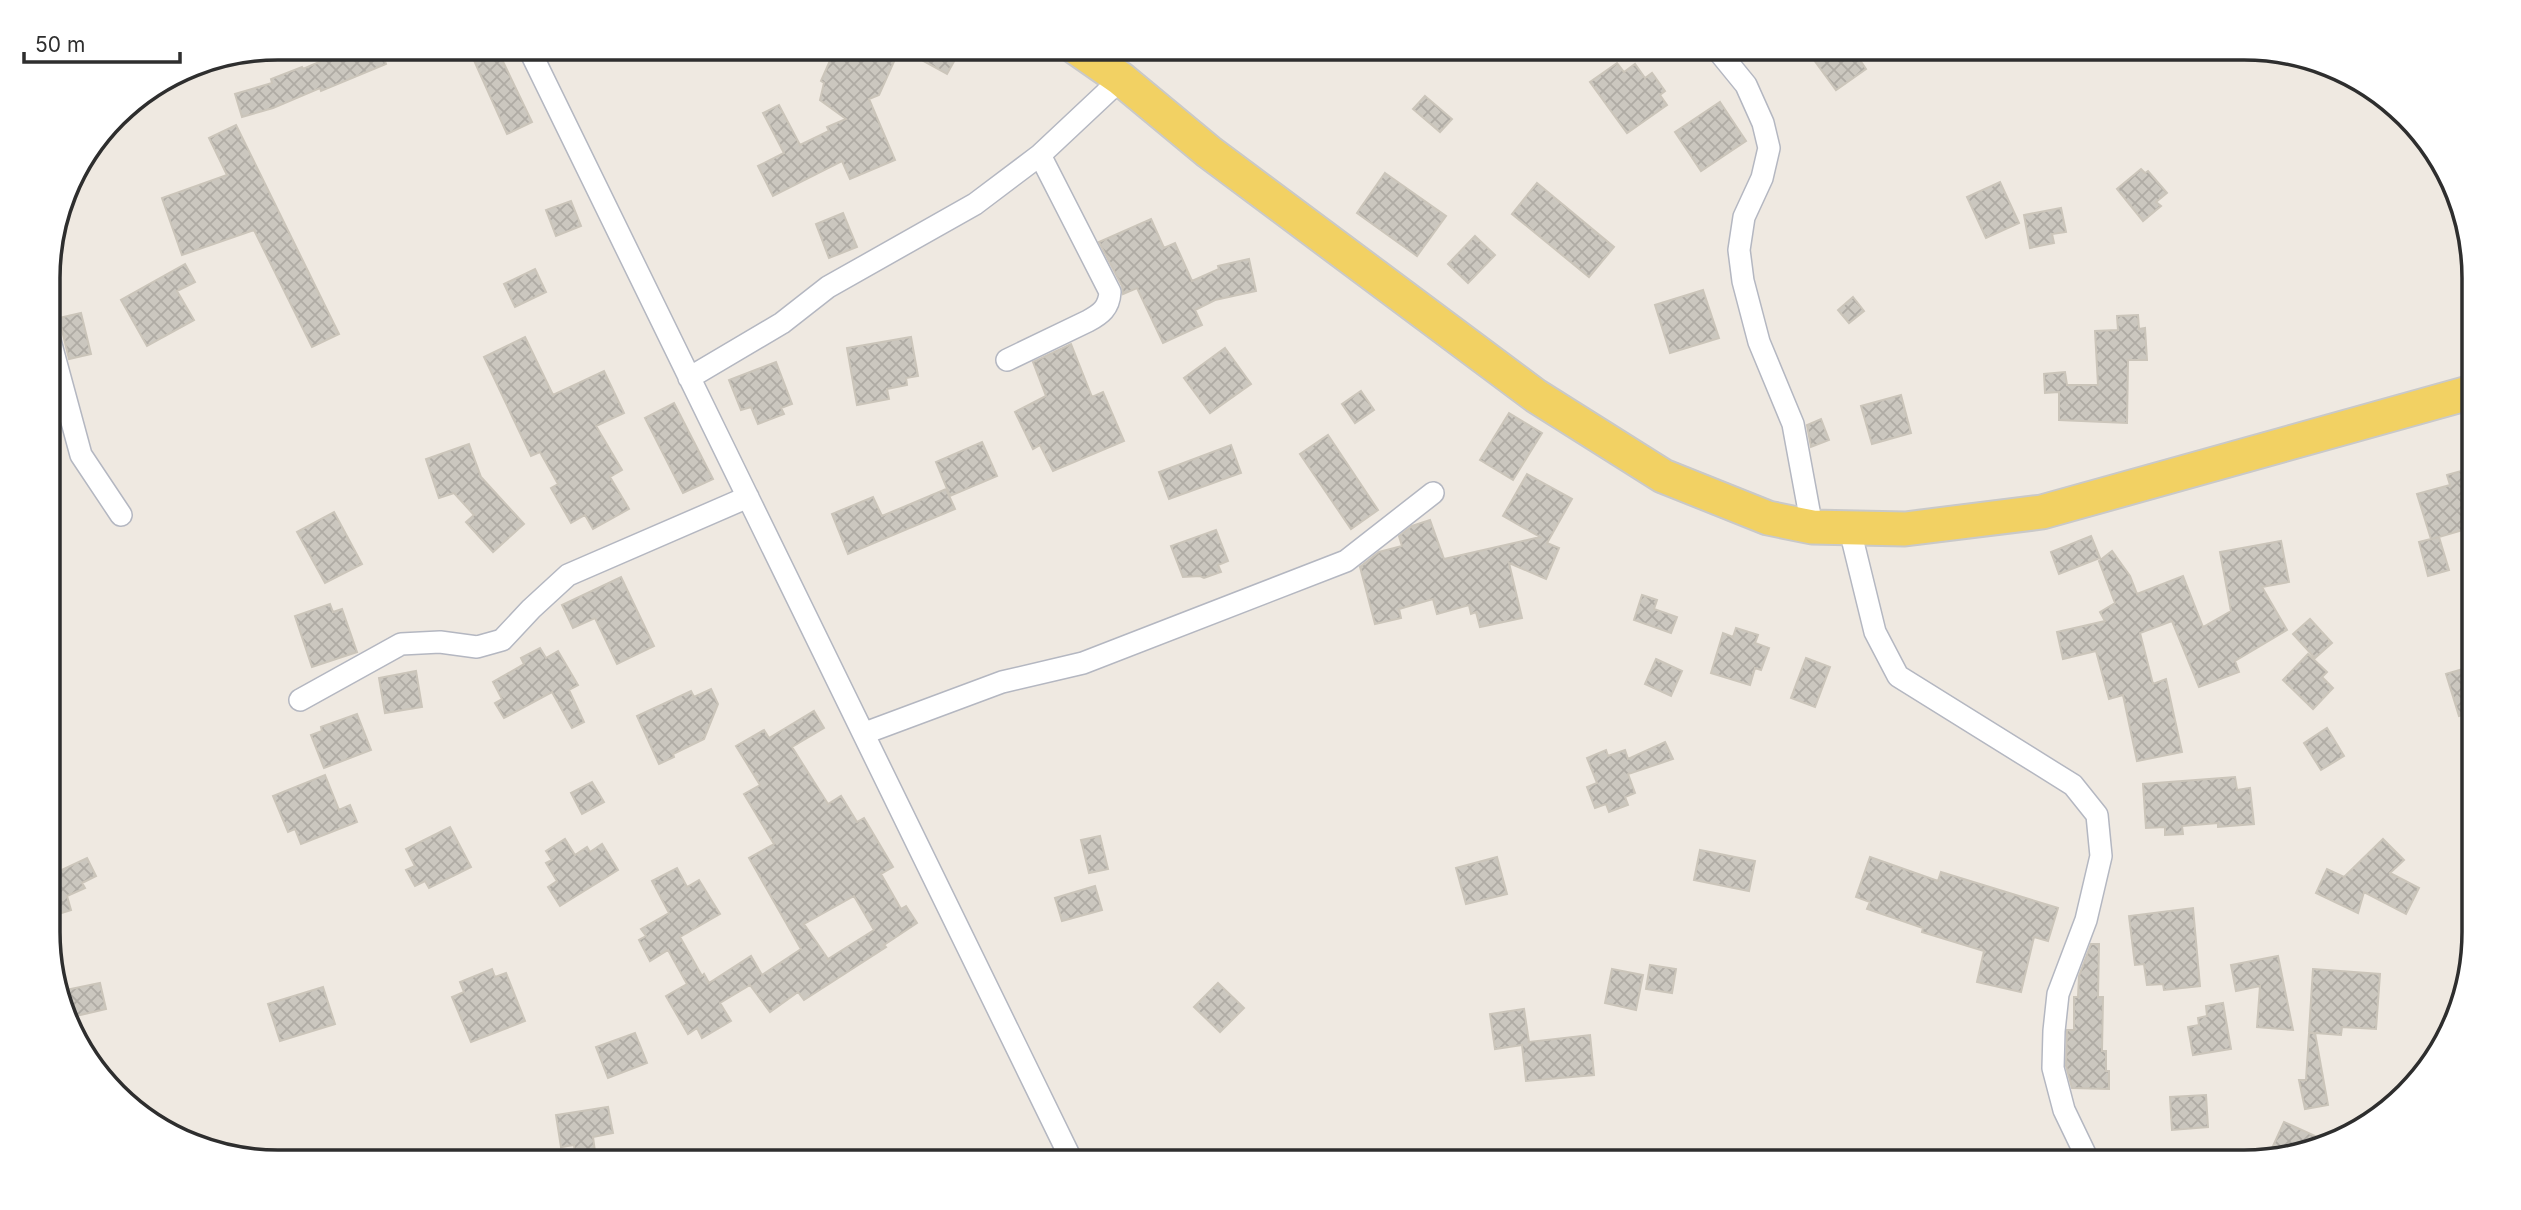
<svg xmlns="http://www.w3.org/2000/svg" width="2521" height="1210" font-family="Inter,sans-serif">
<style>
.building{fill:url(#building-cross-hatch);stroke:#cbc5ba;stroke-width:2;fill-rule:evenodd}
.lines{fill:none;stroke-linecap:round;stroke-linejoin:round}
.minor-casing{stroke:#b4b7c1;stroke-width:24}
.primary-casing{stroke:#c9c9c9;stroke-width:37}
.minor{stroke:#fff;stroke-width:21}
.primary{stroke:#f2d163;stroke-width:33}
.rim{fill:none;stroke:#2e2e2e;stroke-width:3.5}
</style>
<defs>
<pattern id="building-cross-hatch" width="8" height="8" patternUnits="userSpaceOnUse" patternTransform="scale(1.75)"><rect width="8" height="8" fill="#cbc7bf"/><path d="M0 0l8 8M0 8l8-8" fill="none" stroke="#afaba4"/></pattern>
</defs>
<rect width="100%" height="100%" fill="#efe9e1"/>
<path class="building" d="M354,47H380L386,64L321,91L320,88L273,108L242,117L235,94L272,83L271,79L302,67L303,69Z
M468,47H496L532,122L507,134Z
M836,47H962L947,74L900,48L879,95L869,99L895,160L850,179L842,161L773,196L758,166L784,153L763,113L779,105L800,145L829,131L827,127L846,119L820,100L824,83L821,81Z
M1832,47H1851L1866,69L1836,90L1814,60Z
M1617,63L1624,72L1635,64L1645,78L1652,73L1665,91L1660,95L1667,105L1627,133L1590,82Z
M1425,96L1452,119L1440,132L1413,109Z
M1720,102L1746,141L1701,171L1675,132Z
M236,125L339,334L312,347L254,230L182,255L162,198L227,175L209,138Z
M2141,169L2145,173L2148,171L2167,193L2156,202L2161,206L2143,221L2117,189Z
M1385,173L1446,216L1417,256L1357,213Z
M2000,182L2019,223L1986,238L1967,197Z
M1537,183L1614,247L1589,277L1512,214Z
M571,201L581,226L556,236L546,210Z
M2061,208L2066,232L2052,234L2054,243L2030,248L2024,215Z
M843,213L857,247L829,258L816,224Z
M1151,219L1164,248L1175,243L1192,281L1219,269L1218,266L1249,259L1256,291L1215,300L1195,310L1202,325L1163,343L1137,288L1123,294L1122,286L1099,242Z
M1475,236L1495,255L1468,283L1448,264Z
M185,264L195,282L177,291L194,320L147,346L121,300Z
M535,269L546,292L515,307L504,284Z
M1703,290L1719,338L1670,353L1655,305Z
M1853,297L1864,311L1849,323L1838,310Z
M81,313L91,354L69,359L59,318Z
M2138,315L2139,329L2145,328L2147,360H2128L2127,423L2059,420V392L2045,393L2044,374L2065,372L2067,385H2098L2095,331L2118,330L2117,316Z
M525,337L553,395L604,371L624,413L596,426L622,470L610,477L629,509L593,529L585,515L571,523L551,488L558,484L540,452L531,456L484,357Z
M911,337L918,376L906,378L907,385L887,389L889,399L857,405L847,348Z
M1071,344L1092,397L1103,392L1124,441L1053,471L1040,445L1033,449L1015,412L1046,396L1033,362Z
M1225,348L1251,384L1210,413L1184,378Z
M776,362L792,404L781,408L784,414L758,424L751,407L741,410L729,380Z
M1361,391L1374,410L1355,423L1342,404Z
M1901,395L1911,433L1872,444L1861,406Z
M674,403L713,479L683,493L645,418Z
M1509,413L1542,433L1513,480L1480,460Z
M1821,419L1829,440L1811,447L1807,425Z
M1328,435L1378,510L1351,529L1300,454Z
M982,442L997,476L950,496L936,462Z
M469,444L481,477L524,524L493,552L466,522L474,515L454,493L439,498L426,459Z
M1231,445L1241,473L1169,499L1159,472Z
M2472,468L2473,527L2432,539L2439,537L2449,570L2428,576L2419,542L2431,539L2417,494L2450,485L2447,475Z
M1527,474L1572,499L1547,543L1559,548L1546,579L1509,563L1522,618L1480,627L1476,612L1471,614L1469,605L1437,614L1433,599L1399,609L1401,618L1375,624L1360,567L1379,552L1402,546L1399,536L1412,526L1430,520L1444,559L1540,537L1503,516Z
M946,489L955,509L848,554L832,514L873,497L882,516Z
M334,512L362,564L325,583L297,532Z
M1216,530L1228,561L1218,565L1221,572L1204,578L1200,576L1183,577L1171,546Z
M2091,536L2100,558L2059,574L2051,552Z
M2281,541L2289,582L2262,587L2287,630L2235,661L2239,672L2199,687L2172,621L2140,633L2153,684L2166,679L2182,752L2137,761L2123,695L2109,699L2096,651L2063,659L2057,632L2105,621L2100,612L2115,603L2099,561L2112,551L2130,576L2137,594L2183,576L2203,627L2231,611L2220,552Z
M621,577L654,646L617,664L595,618L573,628L562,605Z
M1642,595L1657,600L1654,609L1677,617L1671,633L1634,620Z
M330,604L333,612L342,609L357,652L312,667L295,616Z
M2310,619L2332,643L2315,658L2293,634Z
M1736,628L1758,635L1755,643L1769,648L1761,670L1755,668L1750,685L1711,673L1723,633L1733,637Z
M540,648L546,658L558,651L578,685L569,690L584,722L572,728L552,692L504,718L495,703L502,699L493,682L524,664L521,658Z
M2308,654L2327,672L2322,677L2333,688L2313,709L2283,680Z
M1806,658L1830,667L1815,707L1791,698Z
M1656,659L1682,671L1671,696L1645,684Z
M2473,666V712L2459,716L2446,674Z
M416,671L422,707L385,713L379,678Z
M711,689L718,704L704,739L673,754L674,757L659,764L637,716L691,691L694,697Z
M814,711L824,728L792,747L828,804L841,796L857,822L864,818L893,867L881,874L901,909L906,906L917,923L884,945L886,947L804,1000L798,992L770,1012L750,985L720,1003L731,1021L702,1038L697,1028L688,1034L666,996L687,984L668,950L650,961L639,940L646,936L641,929L669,913L652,881L677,868L687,887L699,880L720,914L680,937L702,976L704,974L709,983L751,956L762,975L801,949L749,858L774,844L744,794L760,785L736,746L764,730L769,738ZM854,896L874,930L828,959L804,924Z
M357,714L371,750L324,768L311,735L322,731L321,727Z
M2327,728L2344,756L2321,770L2304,743Z
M1665,742L1673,759L1628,774L1635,793L1625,797L1628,805L1609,812L1606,804L1595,808L1587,787L1597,783L1587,758L1606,750L1608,756L1625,750L1628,759Z
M325,775L339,810L350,805L357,822L301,844L295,829L288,832L273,796Z
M2235,777L2237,790L2250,788L2254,824L2218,827V823L2182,826L2183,834L2165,835V827L2146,828L2143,784Z
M592,782L604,802L582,814L571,793Z
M450,827L471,867L429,888L425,881L415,886L406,870L415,866L406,849Z
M1100,836L1108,869L1089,873L1081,840Z
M565,839L575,855L587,847L590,852L602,844L618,870L560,906L548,887L557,881L546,863L552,860L546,851Z
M2383,839L2404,860L2390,873L2419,888L2406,914L2364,892L2358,913L2316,893L2327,869L2344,877Z
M1700,850L1755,861L1749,891L1694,880Z
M1497,857L1507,894L1466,904L1456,868Z
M1870,857L1938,881L1941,872L2058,908L2048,941L2034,937L2021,992L1977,982L1984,951L1922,932L1923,928L1867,909L1870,902L1856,897Z
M87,858L96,876L82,883L85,888L67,896L71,910L49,917V876Z
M1095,886L1102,910L1062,921L1055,898Z
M2193,908L2200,986L2164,990L2163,984L2147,985L2144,964L2135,965L2129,916Z
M2091,944H2099L2098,997H2103L2102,1051H2106V1071H2109V1089L2072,1088L2066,1066L2067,1030H2074V997H2078L2079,976Z
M2278,956L2293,1030L2257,1027L2260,986L2236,991L2231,965Z
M1650,965L1676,969L1672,993L1646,989Z
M492,969L495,977L506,973L525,1021L471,1042L452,997L464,992L460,982Z
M1612,969L1643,975L1636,1010L1605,1003Z
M2313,969L2380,974L2376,1029L2342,1027L2341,1035L2315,1033L2328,1105L2305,1109L2299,1080H2306L2309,1033H2314L2309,1032Z
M100,983L106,1009L72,1017L61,991Z
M1218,983L1244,1008L1220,1032L1194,1007Z
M323,987L335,1024L280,1041L268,1004Z
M2223,1003L2231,1049L2193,1055L2188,1027L2199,1025L2198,1018L2207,1016L2206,1006Z
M1524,1009L1529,1042L1590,1035L1594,1075L1526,1081L1522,1045L1495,1049L1490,1014Z
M635,1033L647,1063L608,1078L596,1047Z
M2206,1095L2208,1127L2172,1130L2170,1097Z
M608,1107L613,1133L593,1137L596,1159L576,1161L574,1145L561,1147L556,1115Z
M2284,1122L2293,1126L2324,1140L2267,1159Z"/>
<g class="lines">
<defs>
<path id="minor" d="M528,47L1073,1163
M1715,47L1746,85L1763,123L1769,148L1762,178L1744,217L1739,250L1743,281L1759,342L1793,424L1812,527
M48,324L49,337L81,455L121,515
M1007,360L1088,321C1101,314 1109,308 1110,292L1040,155L1121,79
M689,378L782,323L828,287L975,204L1040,155
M1850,530L1875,632L1898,676L2073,785L2097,815L2101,856L2086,920L2058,994L2054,1031L2053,1068L2064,1110L2089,1162
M300,700L401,644L440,642L477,647L502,640L531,609L568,575L748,497
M865,733L1002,682L1083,663L1346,561L1433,493"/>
<path id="primary" d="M1075,47L1121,79L1209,152L1536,396L1663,476L1768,518L1812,527L1905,529L2042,512L2472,392"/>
</defs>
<use href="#minor" class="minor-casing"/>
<use href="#primary" class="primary-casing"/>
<use href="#minor" class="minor"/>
<use href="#primary" class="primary"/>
</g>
<path d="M0 0H2521V1210H0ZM278 60H2244A218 218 0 0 1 2462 278V932A218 218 0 0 1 2244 1150H278A218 218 0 0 1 60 932V278A218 218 0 0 1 278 60Z" fill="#fff" fill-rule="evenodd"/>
<path class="rim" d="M278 60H2244A218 218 0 0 1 2462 278V932A218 218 0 0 1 2244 1150H278A218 218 0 0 1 60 932V278A218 218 0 0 1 278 60Z"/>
<path d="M24 52v10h156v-10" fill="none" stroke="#2e2e2e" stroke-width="3.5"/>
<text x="35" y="52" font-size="21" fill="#2e2e2e" stroke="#ffffff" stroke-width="5" paint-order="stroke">50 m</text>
</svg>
